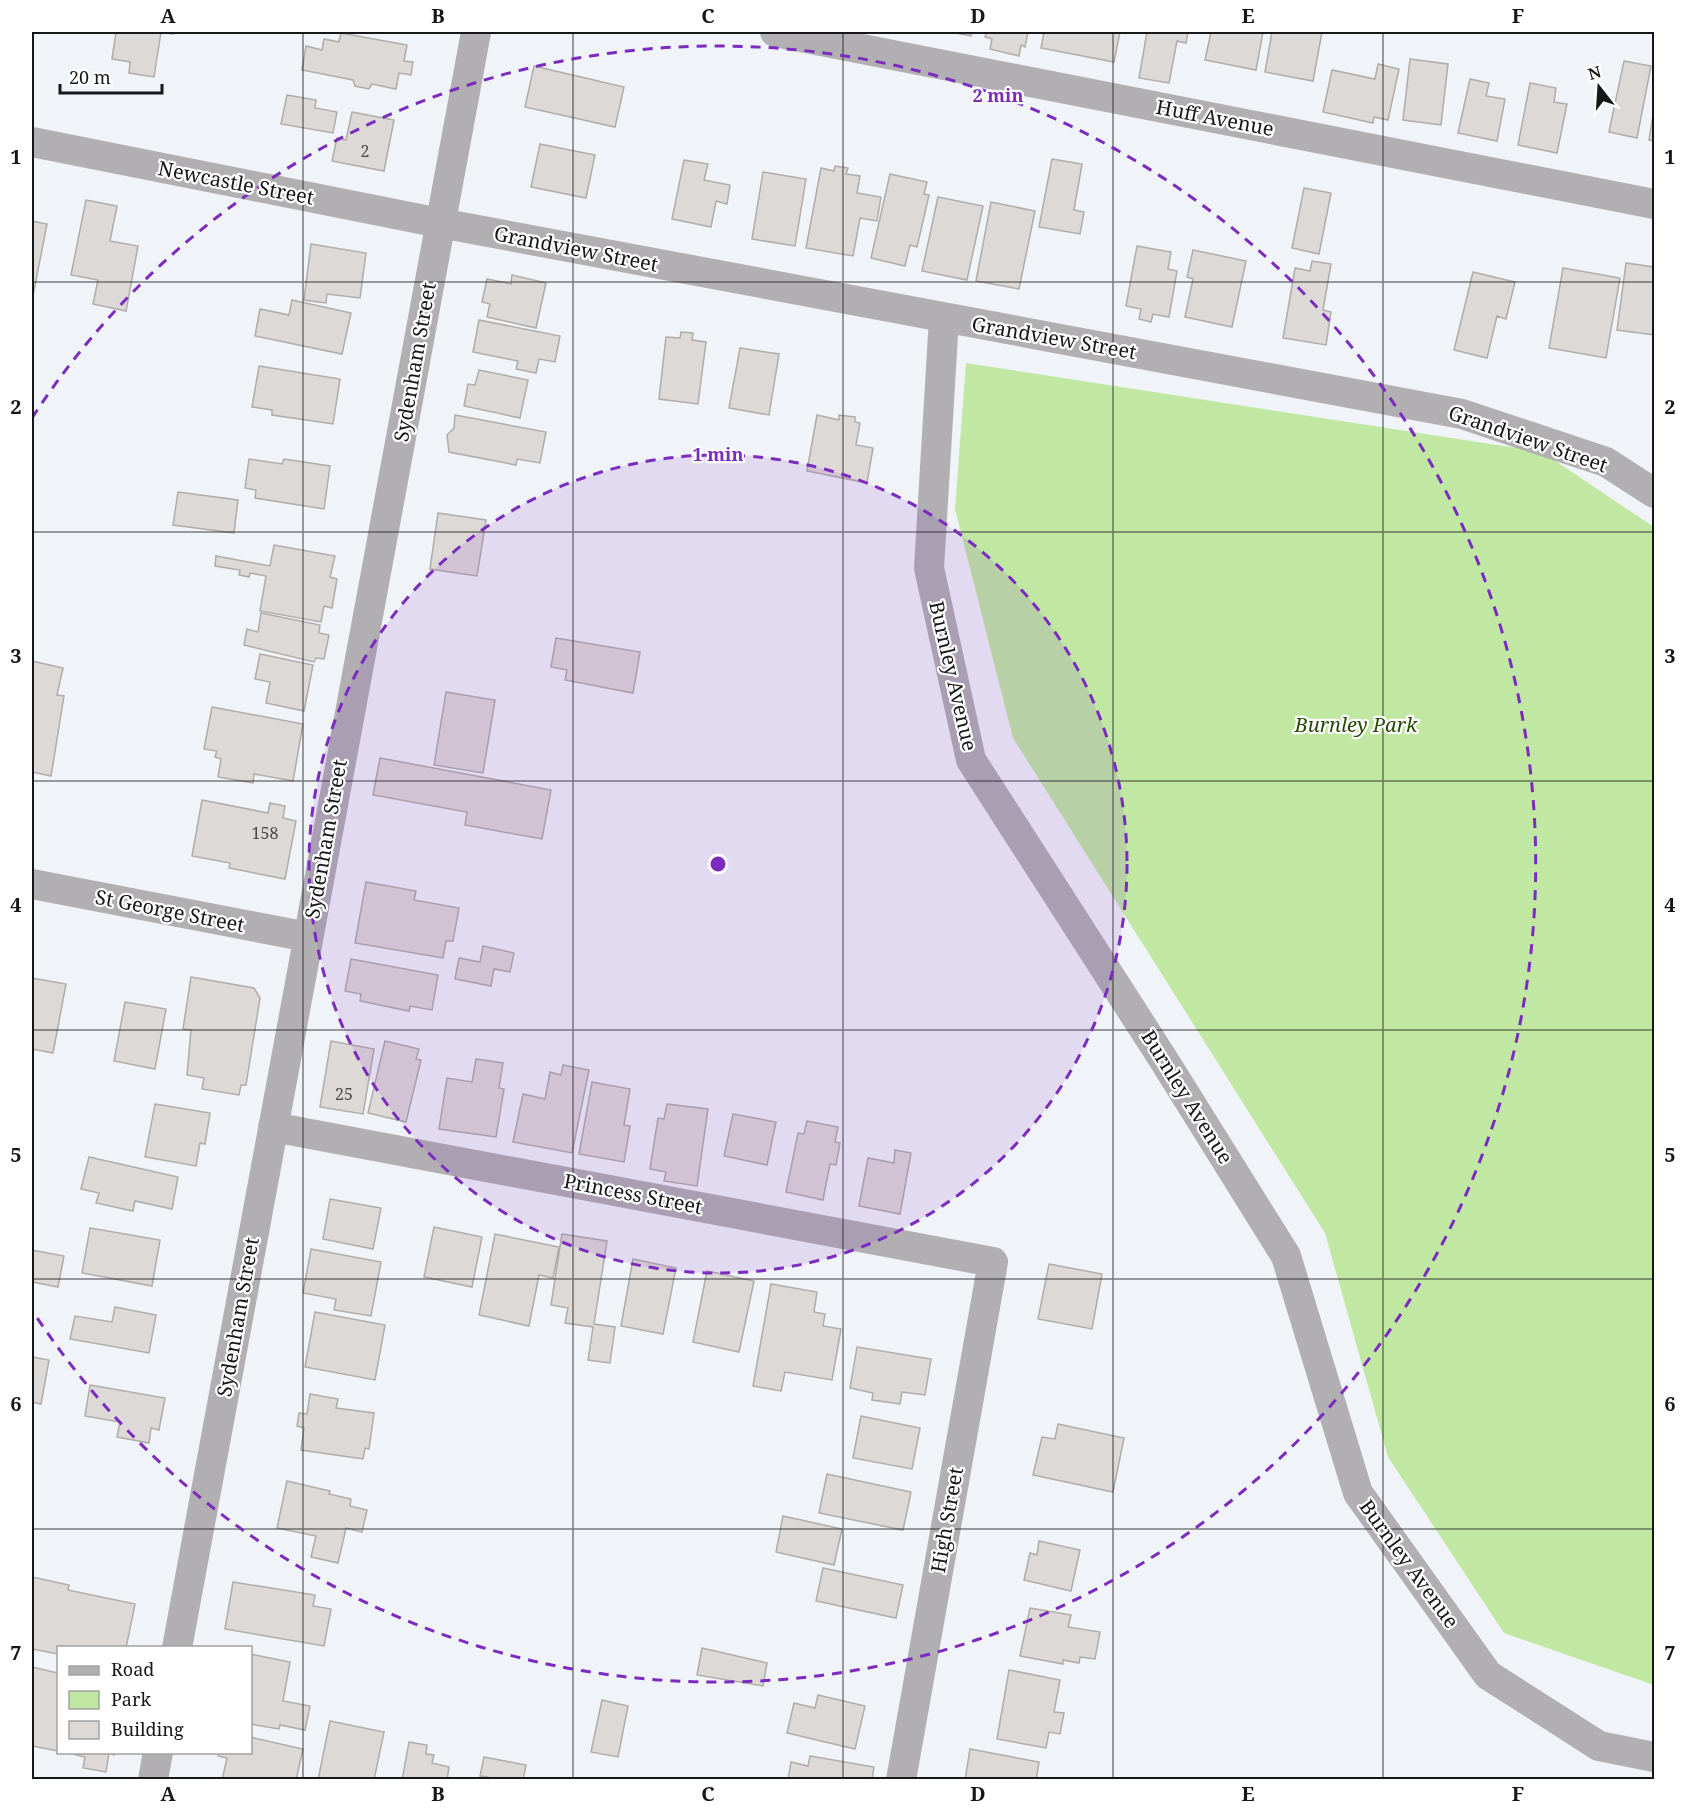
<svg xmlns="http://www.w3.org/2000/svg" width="1686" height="1811" font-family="'Noto Serif',serif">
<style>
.green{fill:#c0e8a2}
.building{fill:#ddd9d6;stroke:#b0aca9;stroke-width:1.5}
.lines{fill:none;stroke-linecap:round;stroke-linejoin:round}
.minor{stroke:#b1afb1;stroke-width:30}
.grid{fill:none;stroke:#161719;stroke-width:1.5;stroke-opacity:0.55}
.ring{fill:none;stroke:#7b2cbf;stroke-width:3;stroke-dasharray:10 8}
.labels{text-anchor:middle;stroke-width:4.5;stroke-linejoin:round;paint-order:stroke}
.number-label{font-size:16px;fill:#484848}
.street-label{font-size:20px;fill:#161719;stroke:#fff}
.park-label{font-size:20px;font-style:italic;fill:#294706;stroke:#fff}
.centre{fill:#7b2cbf;stroke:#fff;stroke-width:3}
.ring-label{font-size:18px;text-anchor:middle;font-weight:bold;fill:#7b2cbf;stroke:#fff;stroke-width:4.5;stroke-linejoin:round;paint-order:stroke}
.neatline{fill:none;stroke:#161719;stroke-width:2}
.grid-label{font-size:20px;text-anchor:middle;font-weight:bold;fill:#161719}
</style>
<rect width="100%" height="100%" fill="#f0f3f7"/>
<path class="green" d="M966,363L1542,452L1654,527V1685L1504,1633L1388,1457L1325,1233L1013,738L955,509Z"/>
<path class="building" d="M116,32H173V34L161,32L154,77L129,73L130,62L112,59Z
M950,32H972L971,36Z
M987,32H1028L1025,47L1021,45L1019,56L990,49L992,39L985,37Z
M1044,32H1120L1114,62L1041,48Z
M1147,32H1188L1186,43L1177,41L1169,83L1139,78Z
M1211,32H1263L1256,70L1205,60Z
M1272,32H1322L1313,81L1265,72Z
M341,33L407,45L404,61L413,62L411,75L399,73L396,89L372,84L369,89L355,86L353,80L302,70L306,46L322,50L324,39L339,42Z
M1410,59L1448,64L1441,125L1403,120Z
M1624,61L1651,66L1637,138L1609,132Z
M1378,64L1399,69L1388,120L1374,117L1373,123L1323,112L1332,70L1375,79Z
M534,66L624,87L615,127L525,107Z
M1470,79L1489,83L1486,96L1505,99L1497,141L1458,133Z
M1530,83L1556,88L1554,102L1567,104L1557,153L1518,145Z
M287,95L316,100L315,108L337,112L333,133L281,124Z
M1654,109V141L1649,140Z
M352,112L394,120L384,171L332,161L337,138L346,140Z
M540,144L595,155L586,198L531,187Z
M1052,159L1082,164L1074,210L1084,212L1080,234L1039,227Z
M684,160L708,164L704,180L730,185L727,204L716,201L711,227L672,219Z
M835,166L848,168L846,174L860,176L857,193L881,197L877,221L860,218L853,256L806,248L821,168L834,171Z
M763,172L806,179L795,246L752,239Z
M890,174L927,182L924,194L929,195L917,247L910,245L905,266L871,258Z
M1304,188L1331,193L1319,254L1292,248Z
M938,197L983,206L967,280L922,271Z
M86,200L117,206L110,241L138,246L126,311L93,304L98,280L71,275Z
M991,202L1035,211L1019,289L976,281Z
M32,221L47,224L32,301Z
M311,244L366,253L360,298L327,294L326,303L304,300Z
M1137,246L1171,252L1168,269L1177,271L1169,317L1153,314L1151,322L1139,319L1141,309L1126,306Z
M1193,250L1246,261L1232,327L1185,317L1193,279L1187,277Z
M1312,261L1331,264L1323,310L1331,312L1326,345L1283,338L1295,268L1310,271Z
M1626,263L1654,267V335L1617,330Z
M1563,268L1620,278L1606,358L1549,348Z
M1473,272L1515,282L1506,319L1497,316L1487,358L1454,350Z
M512,275L546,283L536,328L487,317L490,304L482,302L487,279L511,284Z
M292,300L351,313L342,354L255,336L260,309L289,315Z
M479,320L560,336L555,362L539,359L536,373L516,369L518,361L473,352Z
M681,332L693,333L692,340L706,342L698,404L659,399L666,337L680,338Z
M740,348L779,354L769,415L729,408Z
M259,366L340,379L333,424L272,415V410L252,407Z
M479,370L528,380L520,418L464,406L468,384L475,385Z
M455,415L546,432L540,463L517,459L516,465L449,452L447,435L454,428Z
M817,415L839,420V415L855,417V422L860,423L856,445L873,448L867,483L807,471Z
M249,459L282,464L284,459L330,466L324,509L255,498L256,490L245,488Z
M178,492L238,500L234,533L173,525Z
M438,513L486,520L477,576L430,569Z
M274,545L335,556L330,577L337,579L332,608L324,606L321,622L260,611L266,576L250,573L249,577L239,575L240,570L215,566L216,556L270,566Z
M261,613L320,625L319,633L329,635L324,659L316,658L314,662L244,645L247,629L258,632Z
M556,638L640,652L633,693L565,680L567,670L551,667Z
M260,654L313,665L304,711L266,703L270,682L255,679Z
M32,661L63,668L57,695L64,696L51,776L32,772Z
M446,692L495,700L483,773L434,765Z
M212,707L303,724L293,781L254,774L253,783L218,777L221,759L215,757L217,751L204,749Z
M380,758L551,790L542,839L465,825L467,812L373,795Z
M202,800L268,813L270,803L285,806L283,818L296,821L285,879L229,868L230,863L192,856Z
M366,882L416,891L414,900L459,908L453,941H446L443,958L355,943Z
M483,946L514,953L510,972L494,969L491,986L455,979L459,958L480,962Z
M351,959L438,975L432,1010L410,1006L409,1011L360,1001L361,994L345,991Z
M191,977L254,988L260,998L246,1085H241L239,1095L202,1089L204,1078L187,1075L191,1030L183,1029Z
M32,978L66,984L53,1053L32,1049Z
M125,1002L166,1009L155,1069L114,1061Z
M331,1041L374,1049L363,1114L320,1107Z
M385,1041L419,1049L416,1059L421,1060L406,1122L368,1113Z
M476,1059L503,1063L499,1088L504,1089L496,1137L439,1129L447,1078L472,1082Z
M563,1065L589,1070L572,1153L513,1142L523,1094L545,1099L550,1072L561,1075Z
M592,1082L630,1089L624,1125L630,1126L624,1162L579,1154Z
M155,1104L210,1113L205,1144L200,1143L196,1166L145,1157Z
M667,1104L708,1109L697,1186L664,1181L666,1172L650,1169L658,1118L664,1119Z
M733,1114L776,1122L767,1165L724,1156Z
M807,1121L838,1127L835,1142L840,1143L836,1165L830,1164L823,1200L786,1192L798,1133L804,1134Z
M895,1150L911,1153L900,1214L859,1206L868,1158L894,1163Z
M89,1157L178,1177L172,1209L135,1201L133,1211L96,1203L99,1193L81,1189Z
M330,1199L381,1208L373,1249L323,1239Z
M434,1227L482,1237L472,1287L424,1277Z
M90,1228L160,1240L152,1286L82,1273Z
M495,1234L559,1247L553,1278L539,1275L529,1326L479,1315Z
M562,1234L607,1241L594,1324L615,1327L610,1363L588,1360L593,1327L565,1323L568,1308L551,1305Z
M311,1249L381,1262L371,1316L334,1310L336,1299L303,1293Z
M32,1250L64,1256L58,1287L32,1282Z
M633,1259L676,1268L663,1334L621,1326Z
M1049,1264L1102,1274L1092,1329L1038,1319Z
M707,1271L754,1281L739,1352L693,1342Z
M771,1284L817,1292L814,1312L825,1314L823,1326L841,1329L832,1380L785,1372L781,1391L753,1386Z
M115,1307L156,1315L149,1353L70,1339L75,1316L112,1322Z
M315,1312L385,1325L375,1380L305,1367Z
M857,1347L931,1359L925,1395L902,1392L900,1404L872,1400L873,1393L850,1388Z
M32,1357L49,1360L41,1404L32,1402Z
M90,1385L165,1398L159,1430L151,1428L149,1443L117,1437L120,1422L85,1416Z
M310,1394L338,1399L336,1408L374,1413L369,1449L365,1448L363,1459L301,1450L304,1428L297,1426L299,1413L307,1414Z
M861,1416L920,1428L912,1469L853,1458Z
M1058,1424L1124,1438L1113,1492L1033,1475L1042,1437L1055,1439Z
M827,1474L911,1492L903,1530L819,1513Z
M287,1481L330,1491L329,1494L351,1499L350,1506L367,1510L362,1532L346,1528L338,1563L311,1557L316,1536L277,1528Z
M783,1516L842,1529L834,1565L776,1552Z
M1039,1541L1080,1550L1071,1591L1024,1580L1030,1553L1037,1555Z
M823,1568L903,1585L896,1618L816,1601Z
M32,1577L69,1585L68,1590L135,1604L126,1648H58V1654L32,1649Z
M233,1582L315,1595L313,1606L331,1609L324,1646L225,1629Z
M1030,1608L1071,1615L1068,1627L1100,1632L1095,1659L1080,1657L1079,1663L1063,1660V1664L1020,1656Z
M702,1648L767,1663L763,1686L697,1675Z
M250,1654L290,1662L283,1701L310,1706L305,1730L280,1725L279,1729L250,1724Z
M32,1667L58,1673V1751L32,1746Z
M1009,1670L1060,1680L1054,1712L1064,1713L1060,1734L1049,1732L1046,1748L997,1739Z
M818,1695L865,1706L855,1749L787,1733L794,1703L815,1708Z
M602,1700L628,1706L618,1757L591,1752Z
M330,1721L384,1732L374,1780H318Z
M250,1737L303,1749L296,1780H222L227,1758L218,1756L219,1752H250Z
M409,1742L427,1745L426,1754L434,1755L432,1763L449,1767L447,1780H402Z
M970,1749L1039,1762L1036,1780H965Z
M64,1752H114V1755L109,1753L106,1772L83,1768L85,1757Z
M810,1756L874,1767L872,1780H788L791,1762L808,1766Z
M484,1757L526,1765L523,1780H488V1777L480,1776Z"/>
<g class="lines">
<path class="minor" d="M775,32L1654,204
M32,142L440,223L1462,414L1606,462L1654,493
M944,318L929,568L971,760L1165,1062L1286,1256L1358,1493L1488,1675L1599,1746L1654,1757
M32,884L308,937
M273,1127L993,1262L901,1780
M177,1648L476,32
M153,1780L158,1752"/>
</g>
<path class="grid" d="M303,32V1780M573,32V1780M843,32V1780M1113,32V1780M1383,32V1780M32,282H1654M32,532H1654M32,781H1654M32,1030H1654M32,1279H1654M32,1529H1654"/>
<circle cx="718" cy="864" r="409" fill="#7b2cbf" fill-opacity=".12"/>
<g class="ring">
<circle cx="718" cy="864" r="409"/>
<path d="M32 418A818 818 0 1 1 32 1310"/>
</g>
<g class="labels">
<g class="number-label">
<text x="365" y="157">2</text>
<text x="265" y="839">158</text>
<text x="344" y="1100">25</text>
</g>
<g class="street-label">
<text transform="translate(1215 118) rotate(11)" y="7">Huff Avenue</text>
<text transform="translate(236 183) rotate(11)" y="7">Newcastle Street</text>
<text transform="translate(576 249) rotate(11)" y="7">Grandview Street</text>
<text transform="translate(1054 338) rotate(10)" y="7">Grandview Street</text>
<text transform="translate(415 362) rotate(-80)" y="7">Sydenham Street</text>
<text transform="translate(1528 439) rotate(19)" y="7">Grandview Street</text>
<text transform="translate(953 676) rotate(77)" y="7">Burnley Avenue</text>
<text transform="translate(326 839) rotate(-80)" y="7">Sydenham Street</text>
<text transform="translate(170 911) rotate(11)" y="7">St George Street</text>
<text transform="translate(1187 1097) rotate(58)" y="7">Burnley Avenue</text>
<text transform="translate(633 1194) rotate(11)" y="7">Princess Street</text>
<text transform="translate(238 1317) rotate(-80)" y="7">Sydenham Street</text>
<text transform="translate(947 1520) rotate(-80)" y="7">High Street</text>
<text transform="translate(1409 1564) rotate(54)" y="7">Burnley Avenue</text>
</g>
<g class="park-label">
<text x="1356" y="732">Burnley Park</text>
</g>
</g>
<circle cx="718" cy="864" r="9" class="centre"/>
<g class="ring-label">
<text x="998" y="102">2 min</text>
<text x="718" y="461">1 min</text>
</g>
<rect width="1686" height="1811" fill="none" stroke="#ffffff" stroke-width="66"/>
<rect x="57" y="1646" width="195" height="108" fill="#ffffff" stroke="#a2a2a3" stroke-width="1.5"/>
<rect x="69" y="1666" width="30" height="9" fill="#b1afb1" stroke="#a2a2a3" stroke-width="1.5"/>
<text x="111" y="1676" font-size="18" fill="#161719">Road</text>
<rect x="69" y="1691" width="30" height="18" fill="#c0e8a2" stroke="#a2a2a3" stroke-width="1.5"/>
<text x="111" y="1706" font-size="18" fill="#161719">Park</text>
<rect x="69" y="1721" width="30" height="18" fill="#ddd9d6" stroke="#a2a2a3" stroke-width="1.5"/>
<text x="111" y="1736" font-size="18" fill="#161719">Building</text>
<g transform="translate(1599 87) rotate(343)" stroke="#ffffff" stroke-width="4.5" paint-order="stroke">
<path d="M0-4.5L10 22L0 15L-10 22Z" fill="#161719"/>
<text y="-9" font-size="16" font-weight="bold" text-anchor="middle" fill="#161719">N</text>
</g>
<path d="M60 84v9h102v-9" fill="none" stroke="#161719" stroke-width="3"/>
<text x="69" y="84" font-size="18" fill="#161719" stroke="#ffffff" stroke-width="4.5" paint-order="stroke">20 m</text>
<rect x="33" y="33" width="1620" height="1745" class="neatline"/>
<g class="grid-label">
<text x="168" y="23">A</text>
<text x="438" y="23">B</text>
<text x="708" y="23">C</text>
<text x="978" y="23">D</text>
<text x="1248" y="23">E</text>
<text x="1518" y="23">F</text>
<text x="16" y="164">1</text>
<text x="1670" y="164">1</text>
<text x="16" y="414">2</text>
<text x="1670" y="414">2</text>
<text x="16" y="663">3</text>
<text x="1670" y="663">3</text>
<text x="16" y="912">4</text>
<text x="1670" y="912">4</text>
<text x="16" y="1162">5</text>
<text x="1670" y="1162">5</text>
<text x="16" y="1411">6</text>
<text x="1670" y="1411">6</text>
<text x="16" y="1660">7</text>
<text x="1670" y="1660">7</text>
<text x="168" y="1801">A</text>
<text x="438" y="1801">B</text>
<text x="708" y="1801">C</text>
<text x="978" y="1801">D</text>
<text x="1248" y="1801">E</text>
<text x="1518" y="1801">F</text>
</g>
</svg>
